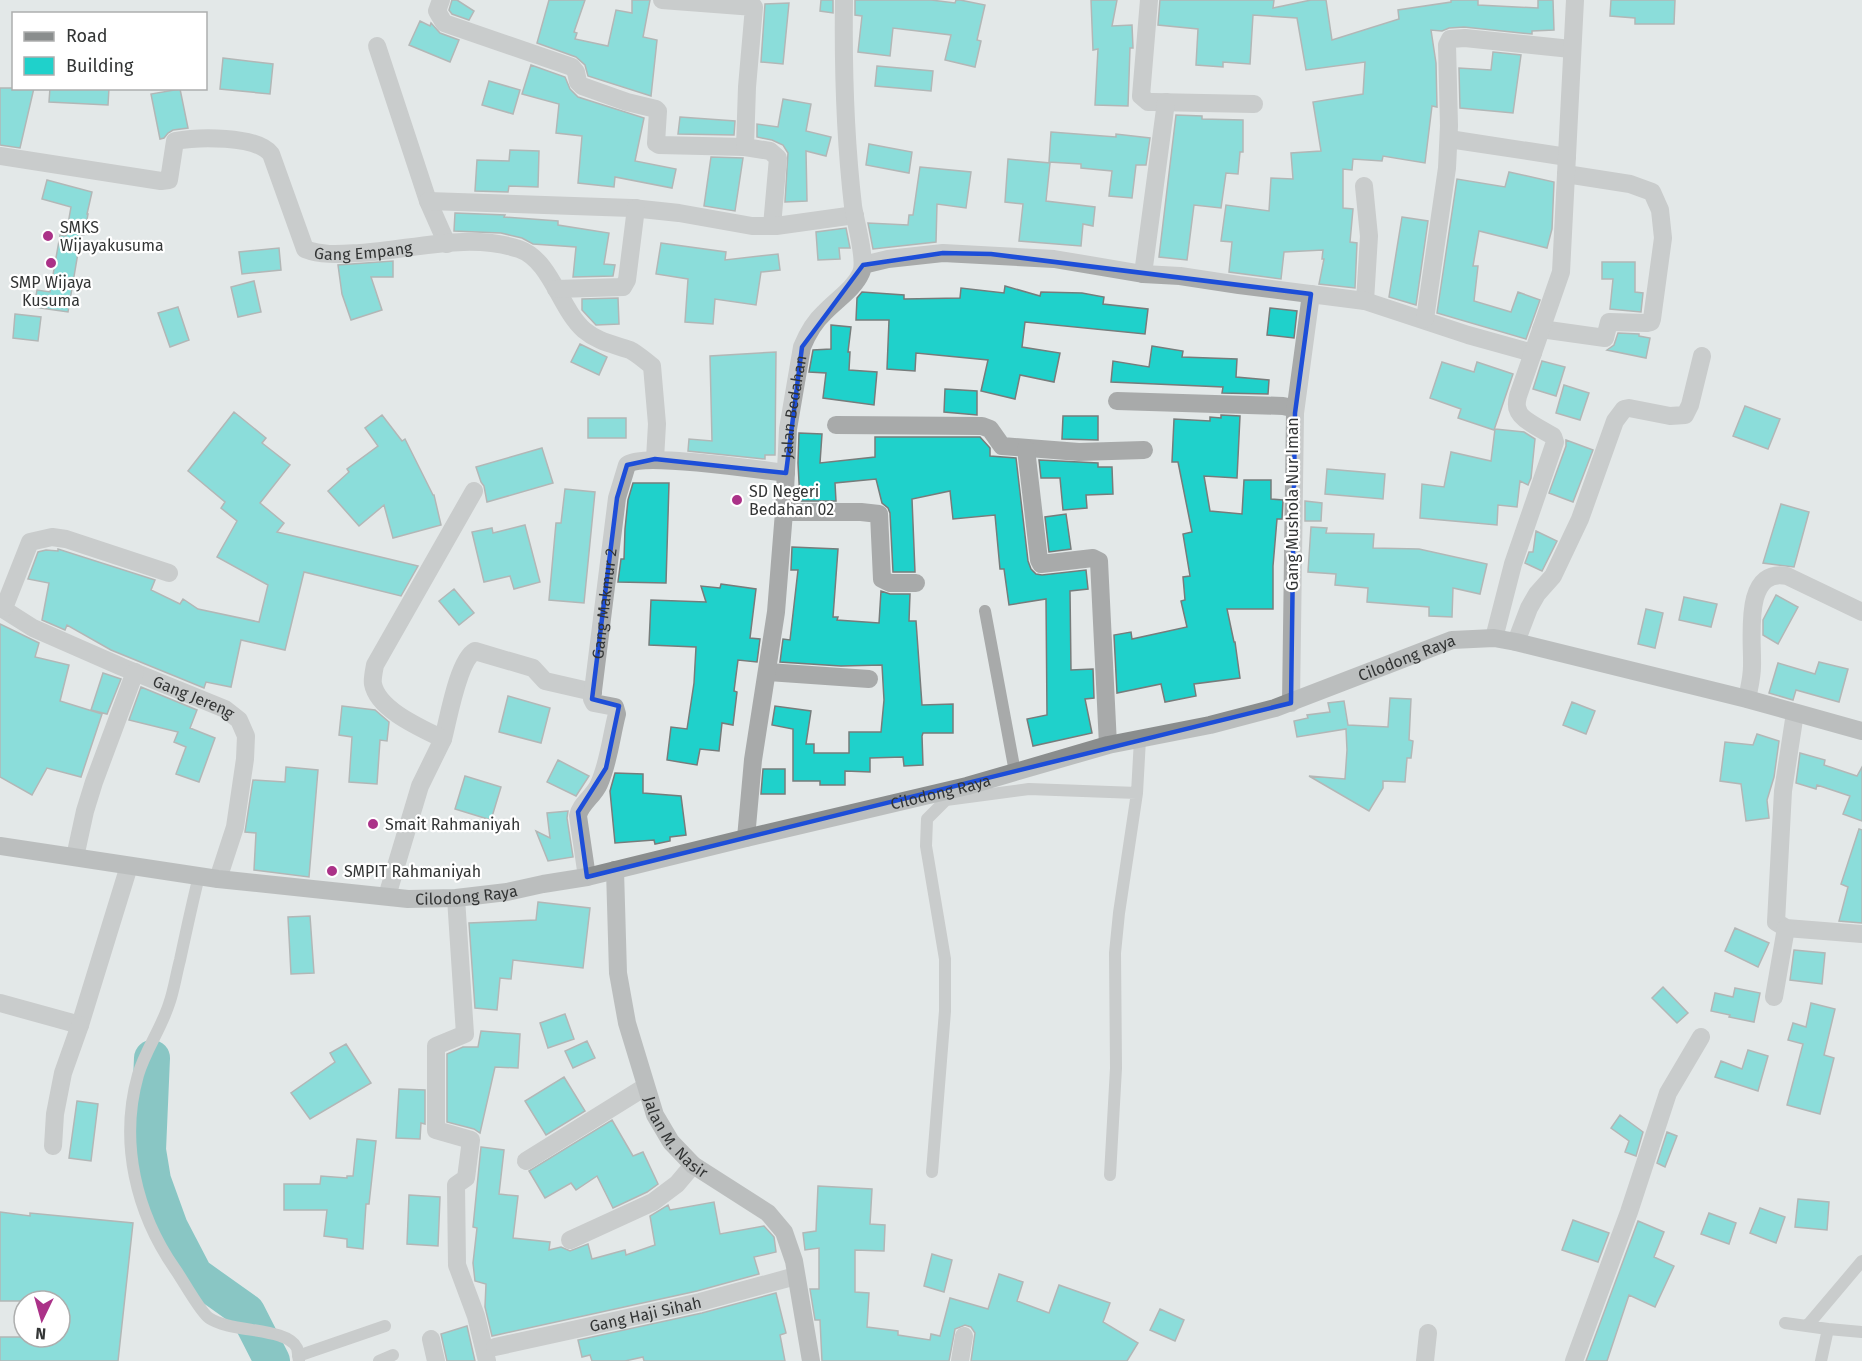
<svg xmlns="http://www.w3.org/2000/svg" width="1862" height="1361" font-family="'Fira Sans',sans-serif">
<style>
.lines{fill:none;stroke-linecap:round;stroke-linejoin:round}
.river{stroke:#1b9e9a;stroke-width:36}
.building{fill:#1fd1cb;stroke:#777c7b;stroke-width:1.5}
.lane{stroke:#a8aaaa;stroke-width:12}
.street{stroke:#a8aaaa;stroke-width:18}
.secondary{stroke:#8a8d8d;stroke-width:18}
.marked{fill:none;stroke:#1d4ed8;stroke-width:4.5;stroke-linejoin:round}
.poi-dot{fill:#ab3288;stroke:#fff;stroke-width:2}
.labels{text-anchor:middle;stroke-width:4.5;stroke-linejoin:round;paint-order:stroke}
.poi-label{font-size:16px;fill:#333535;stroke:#fff;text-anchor:start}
.street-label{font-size:16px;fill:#333535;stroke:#fff}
</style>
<rect width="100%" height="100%" fill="#e3e8e8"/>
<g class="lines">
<path class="river" d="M152,1058L148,1150L153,1180L170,1227L195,1275L247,1312L272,1361"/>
</g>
<path class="building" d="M452,0H457L474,11L469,20L452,14L449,10Z
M549,0H585L574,32L577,33L575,39L608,46L616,10L632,13V0H650L643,37L657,40L651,96L588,76L585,65L576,57L537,43Z
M821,0H833V13L820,11Z
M855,0H931L955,3L956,0H960L985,5L977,40L981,41L975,67L945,60L951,35L893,28L890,56L858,52L862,16L855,15Z
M1091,0H1117L1112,26L1132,25L1133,48H1130L1128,106L1095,105L1098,49L1093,50Z
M1160,0H1274L1273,8L1311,0H1326L1332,40L1399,19L1398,10L1451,2V0H1478V5L1538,8V0H1553L1554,30L1532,31V34L1464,27L1449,28L1442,31L1431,30L1436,63L1437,107L1432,106L1425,163L1383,156L1382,161L1353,159L1352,170L1343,169V208L1353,209L1350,242L1357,243L1355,288L1319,284L1324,259H1322L1323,250L1284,252L1281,279L1229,272L1232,242L1221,241L1226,205L1269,211L1271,178L1293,179L1291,153L1321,151L1313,102L1363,94L1365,62L1306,70L1297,18L1253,15L1250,64L1223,62V67L1196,65L1198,29L1158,25Z
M1611,0H1675L1674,24H1635V18L1610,16Z
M789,3L783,64L761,62L765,4Z
M420,21L430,26L431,23L440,33L459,40L450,62L409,45Z
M1493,52L1521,55L1513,113L1460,108L1459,68L1491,70Z
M223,58L273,64L270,94L220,89Z
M531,65L565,77L570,89L578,97L644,118L635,161L676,169L672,188L615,177L614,187L578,183L582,136L556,133L559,104L522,94Z
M877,66L933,71L931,91L875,86Z
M489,81L520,90L513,114L482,105Z
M0,88H34L20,148L0,145Z
M50,88H109L108,105L49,102Z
M180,89L188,128L173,130L168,133L164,138L160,139L151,94Z
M783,99L811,104L806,131L831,137L826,156L806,151L807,201L785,202L788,153L783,145L772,140L757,137V124L778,127Z
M1176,115L1202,116V119L1243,120V152H1240L1238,174L1226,173L1221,208L1194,205L1187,260L1159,257Z
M680,117L735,121L734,135L678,134Z
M1051,132L1116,137V134L1150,138L1146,165H1136L1132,198L1109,196L1112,171L1081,168V164L1049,162Z
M869,144L912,152L909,173L866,165Z
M510,150L539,151L538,187L509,186L508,192L475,191L477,160L509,161Z
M711,157L743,158L735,211L704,206Z
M1008,159L1050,163L1046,201L1095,207L1093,226L1083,224L1081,246L1019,241L1023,204L1005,202Z
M920,167L971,172L966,208L937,204L936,242L873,249L868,223L908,225L909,215H913Z
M1509,172L1554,182L1552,229L1547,248L1479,231L1473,266H1478L1474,301L1511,312L1518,292L1540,300L1526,339L1437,313L1457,179L1505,187Z
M47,180L92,192L87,214H88L84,235H81L68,312L34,307L37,290L50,292L60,235L66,236L71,207L42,199Z
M455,213L505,215L504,217L558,221V225L609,233L604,264L615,265L613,276L573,277L576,247L533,244L522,238L501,233L454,231Z
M1402,217L1428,221L1416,305L1389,297Z
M846,228L850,248H839L840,259L818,260L816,232Z
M661,243L726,252L725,260L778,254L780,270L761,272L756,305L715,299L713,324L685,322L688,279L656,274Z
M279,248L281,270L242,274L239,252Z
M393,261V277H371L382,310L351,320L342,294L338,265Z
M1602,262H1635V292L1643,293L1641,312L1610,309L1613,279H1602Z
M254,281L261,312L238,317L231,287Z
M1005,286L1040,296L1041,292L1082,293L1104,297L1103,304L1148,309L1145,334L1025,322L1022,347L1060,353L1054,382L1020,375L1015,399L981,391L988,360L916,353L915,371L887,369L889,320H856L857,298L862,292L904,295V299L960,298L961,288L1004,293Z
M618,298L619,324L596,325L582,310V299Z
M178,307L189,340L170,347L158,313Z
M1270,308L1297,311L1294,338L1267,335Z
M15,314L41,317L38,341L13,338Z
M831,325L851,327L848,352H850L849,370L877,372L874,405L823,398L826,373L809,372L813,350L831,349Z
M1618,333L1639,334V336L1650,338L1646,358L1607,350L1614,345Z
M580,344L607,357L599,375L571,362Z
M1152,346L1183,351L1182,357L1237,359L1236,377L1269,380L1268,394L1222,393L1223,387L1111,382L1113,361L1149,367Z
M776,352L775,455H765V459L688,451L689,439L712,441L710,356Z
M1542,361L1565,367L1556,396L1533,389Z
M1442,362L1474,372L1477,362L1513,374L1494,430L1458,418L1461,409L1430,398Z
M1564,385L1589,393L1580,420L1556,413Z
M945,389L977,391V415L944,412Z
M1745,406L1780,419L1768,449L1733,436Z
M234,412L266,438L262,443L290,465L260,503L284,523L277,532L418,566L401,596L304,572L285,650L241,640L231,687L206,682L204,688L111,650L67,625L65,630L42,620L49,583L28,579L38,552L46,550L58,551V549L155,580L151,590L180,604L183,599L198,609L259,622L268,585L217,557L237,521L221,508L225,502L188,471Z
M382,415L402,441L405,439L433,495H434L441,525L393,538L384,505L359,526L328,491L349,472L347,469L378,446L365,428Z
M1221,415L1240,416L1237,478L1204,476L1210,511L1242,514L1244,480H1271V499L1283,500L1282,519H1277L1273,566V609H1227L1234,642H1235L1240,678L1194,684L1196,696L1165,702L1161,684L1117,693L1114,635L1131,632L1132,639L1187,627L1181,601L1185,600L1183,577L1190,576L1183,534L1192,532L1178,462H1172L1174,419L1210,421V417L1221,418Z
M1063,416H1098V440L1062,439Z
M588,418H626V438H588Z
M1495,429L1524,432L1535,439L1531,478L1528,485L1520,481L1517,507L1498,505L1497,525L1420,518L1422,484L1444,487L1451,452L1491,461Z
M799,433L822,434L820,463L875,457V437H980L990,448V456L1016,458L1028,561L1031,569L1036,574L1042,575L1086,570L1088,589L1070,591L1071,670L1093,669L1094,698L1085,699L1092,733L1033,746L1027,719L1047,715L1046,599L1009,605L1004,569H1000L995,515L953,519L950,491L912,499L915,572H893L890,513L888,508L882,503L876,479L835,483L836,501H800L798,463Z
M1566,440L1593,450L1573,502L1549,493L1566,446Z
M542,448L553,483L487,502L484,486L481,482L476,467Z
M1039,460L1098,463V467H1112L1113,494L1086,495L1087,508L1063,510L1060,478H1041Z
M1327,469L1385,474L1383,499L1325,494Z
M633,483H669L666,583L618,582L621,559H624L625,529L628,500Z
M565,489L595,492L584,603L549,600L556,523H561Z
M1305,501L1322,503L1321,521H1305Z
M1781,504L1809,512L1794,567L1763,563Z
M1066,514L1071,549L1049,552L1045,517Z
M525,525L540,582L514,589L510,576L484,582L472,532L492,528L493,533Z
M1311,527L1327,528L1326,533L1374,534L1373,548L1419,549L1487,564L1480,594L1453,588L1452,617L1429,616V607L1367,602L1368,588L1335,585L1336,574L1308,572Z
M1536,531L1557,541L1542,571L1525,563L1529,552H1533Z
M792,547L838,549L833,617H838L837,620L879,623L881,591L890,594H910L909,621H916L922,705L953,704V733H923L922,736L923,765L904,766L903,757L870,758V772L845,771V785H820V781H793V729L772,725L775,706L811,711L806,744H814V753H849V732H881L884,700L882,665L841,666L780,662L783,639L790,640L798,570H791Z
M721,584L756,589L750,638L760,639L757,662L738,660L734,691L737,692L733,725L722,723L719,751L700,749L697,765L667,760L671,727L687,729L694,683L696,647L649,645L651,600L706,602L701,586L720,588Z
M454,589L474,613L459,625L439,601Z
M1776,595L1798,607L1778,644L1763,635V620Z
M1684,597L1717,604L1711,627L1679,620Z
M1646,609L1663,613L1655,648L1638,644Z
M0,624L39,643L35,657L69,665L60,701L102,714L81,777L47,768L32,795L0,777Z
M1819,662L1848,669L1839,702L1796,690L1793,700L1769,693L1778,663L1815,674Z
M103,673L121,679L107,714L91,710Z
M141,687L197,710L190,728L215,738L199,782L176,774L186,747L174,742L178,732L129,720Z
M508,696L550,708L541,743L499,732Z
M1390,698L1411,699L1409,740L1413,741L1411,758H1407L1405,782L1383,781V788L1369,811L1309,776L1345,779L1347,750L1346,729L1297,737L1294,721L1308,718L1307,715L1330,712L1328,703L1344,701L1348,725L1388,727Z
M1572,702L1595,711L1586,734L1563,725Z
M342,706L375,710L389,722L387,741L380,740L377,784L349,782L352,737L339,735Z
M1757,734L1779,741L1774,777L1767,800L1769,818L1746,821L1741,784L1720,781L1725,742L1753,745Z
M1800,753L1825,760L1824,765L1857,776L1862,767V821L1843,814L1850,796L1817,785L1816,789L1796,783Z
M558,760L589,776L576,796L547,782Z
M286,767L318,770L309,877L254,870L256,833L245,832L253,780L285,782Z
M763,769H785V794H761Z
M615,773L643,774V793L681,796L686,835L670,837V841L655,844L654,840L615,843L610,791Z
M465,776L501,787L491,820L455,809Z
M568,811L567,818L573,857L548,861L536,831L550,838L547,813Z
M1859,829L1862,830V923L1839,921L1848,887L1841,884Z
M538,902L590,908L583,968L513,960L511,979L500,978L497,1010L475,1008L469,923L536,920Z
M310,916L314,973L291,974L288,917Z
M1735,928L1769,943L1758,967L1725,951Z
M1794,950L1825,953L1822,984L1790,980Z
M1663,987L1688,1013L1677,1023L1652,998Z
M1735,988L1760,993L1754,1022L1729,1017L1730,1015L1711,1011L1715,993L1733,997Z
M1811,1003L1835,1009L1824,1055L1834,1058L1820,1114L1787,1105L1803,1044L1788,1040L1793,1023L1806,1027Z
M565,1014L574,1039L548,1048L540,1023Z
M481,1031L520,1034L518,1068L495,1067L480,1133L474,1129L447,1122V1054L463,1047H478Z
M587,1041L595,1058L573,1068L565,1051Z
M346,1044L371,1083L310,1119L291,1093L335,1062L330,1053Z
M1748,1050L1768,1056L1758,1091L1715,1077L1721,1061L1742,1069Z
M564,1077L585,1111L546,1135L525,1101Z
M399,1089L425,1090V1124L421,1123L420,1139L396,1138Z
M77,1101L98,1104L91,1161L69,1158Z
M1620,1115L1643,1132L1636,1156L1625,1152L1629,1141L1611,1128Z
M612,1120L633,1156L643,1152L658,1184L647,1192L613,1208L597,1176L576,1190L571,1183L545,1198L529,1171Z
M1667,1132L1677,1136L1665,1167L1657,1163Z
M357,1139L376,1141L369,1204H366L363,1249L347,1247V1239L324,1236L327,1210H284V1184H320L321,1176L347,1178V1176H353Z
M481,1147L504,1150L499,1194L518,1196L513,1238L550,1242L549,1250L561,1247L570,1251L588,1244L592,1259L625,1250L626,1255L655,1245L650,1216L668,1205L670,1210L714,1202L720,1234L764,1226L774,1237L776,1252L754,1257L759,1274L697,1291L492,1336L485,1307L486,1284L475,1281L473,1263L477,1228L473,1227Z
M818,1186L872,1189L870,1224L885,1225L884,1251L855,1250V1292L869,1293L867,1327L898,1331V1335L930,1340L931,1334L940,1336L950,1298L988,1309L999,1274L1023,1282L1017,1301L1049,1313L1059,1285L1110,1303L1103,1322L1138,1343L1127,1361H971L975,1333L971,1327L965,1325L955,1329L949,1361H822L820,1320H815L810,1289H819V1248L805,1250L803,1233L816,1231Z
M409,1195L440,1197L438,1246L407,1244Z
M1798,1199L1829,1202L1827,1230L1795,1227Z
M1760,1208L1785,1217L1776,1243L1750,1233Z
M0,1212L30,1216V1213L133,1223L118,1361H0V1337H60V1301H0Z
M1709,1213L1736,1223L1729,1244L1701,1234Z
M1573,1220L1609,1233L1598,1262L1562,1250Z
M1638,1221L1664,1232L1654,1257L1674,1266L1655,1307L1629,1295L1607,1361H1586Z
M932,1254L952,1260L944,1292L924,1286Z
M776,1293L786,1333L780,1335L785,1361H644L643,1357L625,1361H592L590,1355L582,1357L578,1340L702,1313Z
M1160,1309L1184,1320L1175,1341L1150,1330Z
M467,1326L475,1361H447L441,1334Z"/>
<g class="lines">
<path class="lane" d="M985,611L1015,772
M199,876C192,904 186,932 180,960C176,975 174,990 169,1004C161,1029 145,1051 138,1075C119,1142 136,1213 175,1269C183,1280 200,1312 209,1318C231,1333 287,1327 297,1348C298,1351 298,1357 299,1361
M932,1172L945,1011V959L926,846L927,819L946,800L1029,789L1137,793
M1110,1175L1116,1068L1115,953L1119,913L1137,793L1140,739
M1785,1323L1828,1329
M1807,1326L1862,1261
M298,1356L385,1326
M379,1361L393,1355
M1821,1361L1828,1329L1862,1332"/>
<g class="street">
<path d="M441,0L437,11L444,23L572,67L576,72L578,82L582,86L627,102L656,109L658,111L656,143L659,145L745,147"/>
<path d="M662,0L754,7L747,87L745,147L770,151L778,158L772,226"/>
<path d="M1149,0L1141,96L1148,102H1153L1254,104"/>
<path d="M377,46L428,201L447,244"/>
<path d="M1449,139L1567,157"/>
<path id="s1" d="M0,156L161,181L169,180L175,141C197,137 256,135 271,154L305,249C323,256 341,254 360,253C411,250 468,232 519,249C551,260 560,309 584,330C598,342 613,344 630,350C638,354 645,361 652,366L657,424L655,459"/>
<path d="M1364,186L1369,236L1365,301"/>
<path d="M428,201L632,208L679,213L752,226H776L855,215"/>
<path d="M863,265L888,259L943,253L1054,259L1143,274L1180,276L1239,285L1365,301L1468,335L1533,353"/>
<path d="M1143,274L1166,102"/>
<path d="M556,289L623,287L627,280L636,208"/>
<path d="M1425,319L1447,168L1449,126L1447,45L1450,39L1465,38L1571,49"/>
<path d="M1541,329L1605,338L1609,322L1647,323L1651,322L1652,319L1663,238L1660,210L1652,192L1630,184L1566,174"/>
<path d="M1117,401L1283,406L1292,408L1295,413L1291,703"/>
<path d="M1295,413L1311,294"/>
<path d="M836,425L982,426L990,429L1002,446L1079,452L1144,450"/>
<path d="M1026,449L1039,560L1041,564L1093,558L1099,561L1108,745"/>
<path d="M784,512H861L879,514L882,579L890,583H916"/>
<path id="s2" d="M0,607L33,628L122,667L225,709L239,720L246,736L245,759L235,827L218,879"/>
<path d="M4,608L30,542L52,537L66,539L169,573"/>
<path d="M1494,638L1513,564L1555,442L1553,436C1544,431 1520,419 1518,410C1516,406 1517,400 1518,396L1561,272L1575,0"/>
<path d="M1516,642L1529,608L1537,594L1553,576L1580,519L1615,421L1624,409L1629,408L1670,416L1685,415L1690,405L1702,356"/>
<path d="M768,672L869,679"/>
<path d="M1747,699C1749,688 1752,678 1752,666C1753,640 1742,567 1787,576L1862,612"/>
<path d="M1795,713L1783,791L1776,922L1786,928L1862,934"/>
<path d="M443,739C448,721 458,660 475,651L533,668L545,681L593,692"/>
<path id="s3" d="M746,838L753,760L776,612L784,512L788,429L802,347C807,335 814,322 824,313C836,300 854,289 861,273C867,260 855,221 853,206C845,137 843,69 844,0"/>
<path d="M75,857L85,811L94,782L135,672"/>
<path id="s4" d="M587,877L578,816C580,804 594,796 599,784C609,762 611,737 617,714L615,707L594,703L592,699L617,498L627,465C642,452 760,470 786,473"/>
<path d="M387,896L420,786L443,739C421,728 378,710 373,684C372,679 374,671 375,665L474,491"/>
<path d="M456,898L465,1034L436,1046V1130L471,1140L466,1178L456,1185L457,1265L476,1316L487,1361"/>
<path d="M1774,997L1786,928"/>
<path d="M0,1003L80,1025L129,866"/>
<path d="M53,1146L55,1114L63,1073L80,1025"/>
<path d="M526,1161L645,1087"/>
<path d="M570,1240L653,1202L677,1184L693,1165"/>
<path d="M431,1339L436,1361"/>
<path id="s5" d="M495,1347L700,1302L796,1276"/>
<path d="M960,1361L964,1336"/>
<path d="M1425,1361L1428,1333"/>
<path d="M1574,1361L1629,1212L1668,1093L1701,1037"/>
</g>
<g class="secondary">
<path id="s6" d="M0,846L218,879L408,899L456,898L507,892L543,884L587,877L746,838L967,786L1108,745L1210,725L1275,708L1452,640L1494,638L1516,642L1747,699L1862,731"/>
<path id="s7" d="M615,870L618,973L627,1023L655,1115L671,1142L693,1165L768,1213L784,1232L794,1261L811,1361"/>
</g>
</g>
<path d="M0 0H1862V1361H0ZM943,253L991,254L1311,294L1295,413L1291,703L587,877L578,812L606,768L619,706L592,699L617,498L627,465L655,459L786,473L802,347L863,265Z" fill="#e3e8e8" fill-opacity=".55" fill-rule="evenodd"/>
<path class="marked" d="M943,253L991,254L1311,294L1295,413L1291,703L587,877L578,812L606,768L619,706L592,699L617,498L627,465L655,459L786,473L802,347L863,265Z"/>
<g class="poi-dot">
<circle cx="48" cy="236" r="6"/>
<circle cx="51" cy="263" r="6"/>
<circle cx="737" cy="500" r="6"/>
<circle cx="373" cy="824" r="6"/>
<circle cx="332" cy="871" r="6"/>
</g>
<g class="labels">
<g class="poi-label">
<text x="60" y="233">SMKS<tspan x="60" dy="18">Wijayakusuma</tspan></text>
<text x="51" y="288" text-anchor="middle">SMP Wijaya<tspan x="51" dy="18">Kusuma</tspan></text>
<text x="749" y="497">SD Negeri<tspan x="749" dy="18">Bedahan 02</tspan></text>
<text x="385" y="830">Smait Rahmaniyah</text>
<text x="344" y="877">SMPIT Rahmaniyah</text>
</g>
<g class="street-label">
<text dy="6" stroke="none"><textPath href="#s1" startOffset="470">Gang Empang</textPath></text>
<text dy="6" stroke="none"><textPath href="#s3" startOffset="434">Jalan Bedahan</textPath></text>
<text transform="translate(1292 504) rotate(-90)" y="6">Gang Mushola Nur Iman</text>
<text dy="6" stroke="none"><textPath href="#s4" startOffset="302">Gang Makmur 2</textPath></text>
<text dy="6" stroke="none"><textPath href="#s6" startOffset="1442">Cilodong Raya</textPath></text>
<text dy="6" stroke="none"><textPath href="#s2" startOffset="214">Gang Jereng</textPath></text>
<text dy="6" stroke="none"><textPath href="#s6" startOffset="956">Cilodong Raya</textPath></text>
<text dy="6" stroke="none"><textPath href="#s6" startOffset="470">Cilodong Raya</textPath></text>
<text dy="6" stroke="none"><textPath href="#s7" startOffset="280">Jalan M. Nasir</textPath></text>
<text dy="6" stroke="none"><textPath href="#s5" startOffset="154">Gang Haji Sihah</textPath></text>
</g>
</g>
<rect x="12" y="12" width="195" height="78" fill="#ffffff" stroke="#adaeae" stroke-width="1.5"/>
<rect x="24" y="32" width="30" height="9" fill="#8a8d8d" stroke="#adaeae" stroke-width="1.5"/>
<text x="66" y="42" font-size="18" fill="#333535">Road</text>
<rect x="24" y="57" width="30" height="18" fill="#1fd1cb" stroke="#adaeae" stroke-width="1.5"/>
<text x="66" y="72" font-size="18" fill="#333535">Building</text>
<g transform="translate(42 1319) rotate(185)"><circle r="28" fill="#ffffff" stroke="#adaeae" stroke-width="1.5"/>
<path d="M0-4.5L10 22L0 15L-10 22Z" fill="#ab3288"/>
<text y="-9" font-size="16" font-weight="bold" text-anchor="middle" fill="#333535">N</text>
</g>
</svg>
